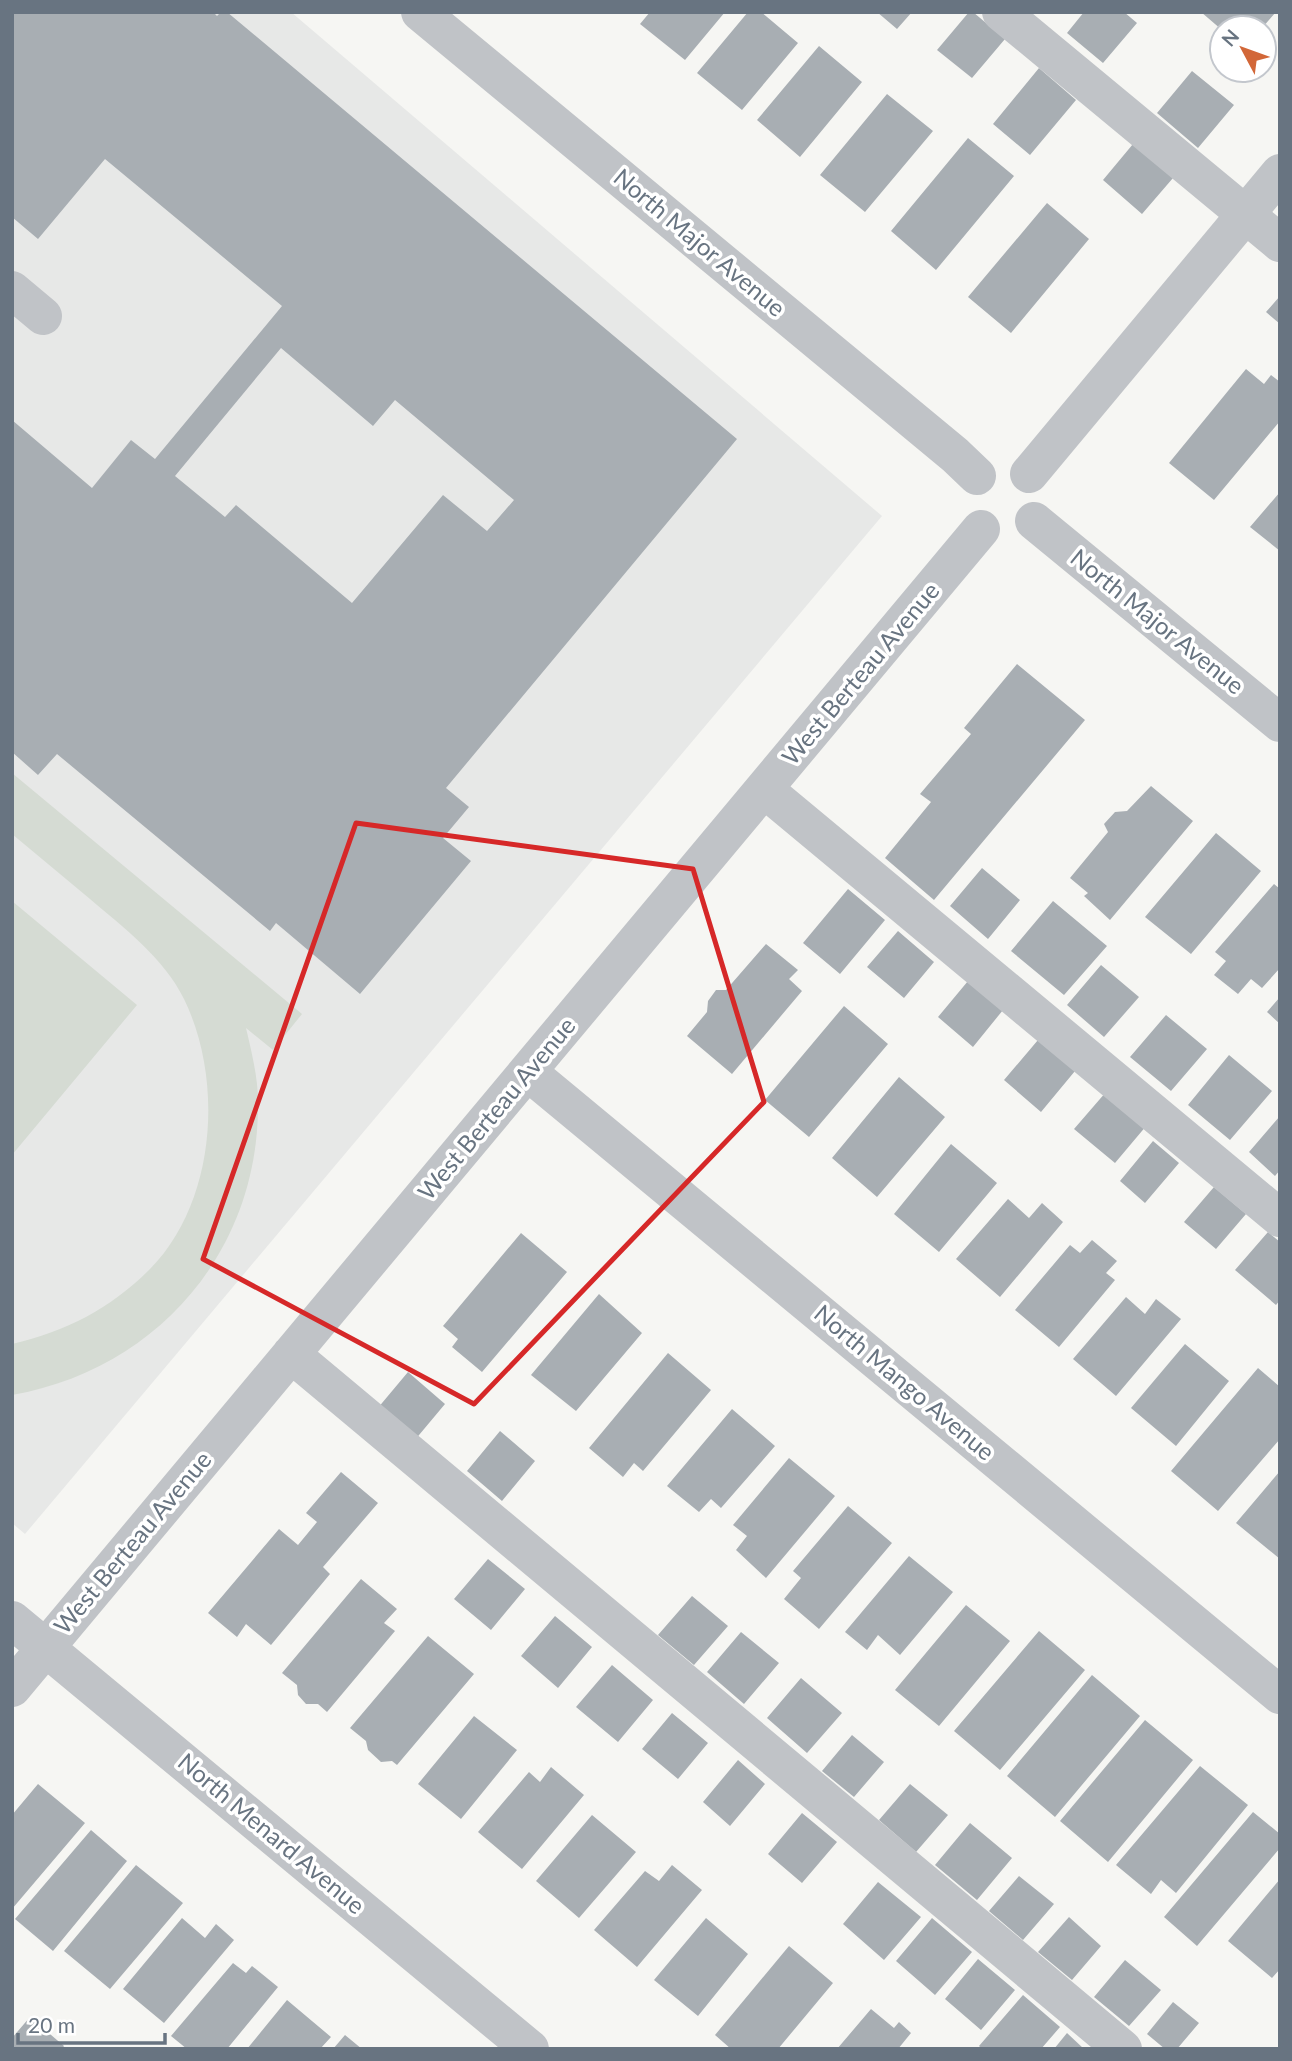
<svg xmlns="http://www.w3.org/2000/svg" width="1292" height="2061" font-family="Lato,sans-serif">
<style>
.built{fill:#e7e8e7}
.green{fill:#d5dbd3}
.building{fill:#a8aeb3;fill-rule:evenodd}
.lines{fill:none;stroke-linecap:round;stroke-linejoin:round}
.minor{stroke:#c0c3c7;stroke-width:38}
.marked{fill:none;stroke:#d62828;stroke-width:5;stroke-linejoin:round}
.labels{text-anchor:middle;stroke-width:7;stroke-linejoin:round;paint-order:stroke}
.street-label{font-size:24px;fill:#687481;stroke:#fff}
</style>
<rect width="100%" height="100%" fill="#f6f6f3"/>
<path class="built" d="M12,12H291L882,516L25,1534L12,1523Z"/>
<path class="green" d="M12,773L302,1014L273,1050L246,1028C252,1054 259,1081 258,1108C257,1254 155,1370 12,1395V1344C67,1331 110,1309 150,1269C216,1202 224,1081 184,999C164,958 124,928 90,899C64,877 38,856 12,834Z
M12,901L137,1005L12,1155Z"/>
<path class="building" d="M12,12H213L217,16L221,12H227L737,439L446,788L469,807L443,838L471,861L360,994L276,923L270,931L57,754L38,775L12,752V420L92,488L131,440L155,459L282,306L105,159L38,239L12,217ZM281,348L373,426L395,400L514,500L487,531L443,495L352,603L236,505L225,517L175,476Z
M650,12H725L685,60L640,24Z
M748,12H761L798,43L742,110L697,73Z
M877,12H912L897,29Z
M969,12H973L1005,39L972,78L937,50Z
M1084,12H1124L1137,23L1103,63L1067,33Z
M1201,12H1276L1262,28H1222V30Z
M819,46L862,82L800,157L757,120Z
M1039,68L1076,100L1030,155L993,124Z
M1192,71L1234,105L1198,148L1157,113Z
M887,94L933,131L865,212L820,175Z
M968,138L1014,176L936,270L891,231Z
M1133,144L1173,178L1142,214L1103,180Z
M1047,203L1089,239L1011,333L968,297Z
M1280,296V324L1266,312Z
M1246,369L1264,384L1271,375L1280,382V421L1214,500L1169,463Z
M1280,492V551L1250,527Z
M1017,664L1085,720L934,900L885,858L931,802L920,794L971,734L964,728Z
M1151,786L1193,821L1110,920L1084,896L1088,893L1070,878L1108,832L1104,824L1115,812L1127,811Z
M1216,833L1261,871L1191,954L1145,917Z
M982,868L1020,900L988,939L950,906Z
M1274,884L1280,889V968L1262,988L1251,979L1238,994L1214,975L1226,961L1215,952Z
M848,889L885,920L840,974L803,943Z
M1053,901L1107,946L1064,995L1011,951Z
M898,931L934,962L904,998L867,967Z
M766,944L798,970L789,979L802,991L732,1074L687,1036L707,1012L708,1001L716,990H726Z
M1101,965L1139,997L1104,1037L1067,1005Z
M968,981L1003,1010L973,1047L938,1017Z
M1280,997V1024L1267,1012Z
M844,1006L888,1044L809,1137L765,1100Z
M1166,1015L1207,1049L1171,1091L1130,1057Z
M1038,1040L1075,1071L1041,1112L1004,1080Z
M1229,1055L1272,1091L1230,1140L1188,1105Z
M899,1077L945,1117L877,1197L832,1158Z
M1106,1092L1147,1125L1115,1163L1074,1129Z
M1280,1116V1170L1275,1176L1249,1152Z
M1153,1141L1179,1163L1145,1203L1120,1181Z
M951,1144L997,1183L939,1252L894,1214Z
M1214,1187L1246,1214L1216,1249L1184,1222Z
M1008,1199L1029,1218L1042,1203L1063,1222L1000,1297L956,1259Z
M1268,1232L1280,1242V1300L1276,1305L1235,1270Z
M521,1233L567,1272L482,1372L452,1347L458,1339L443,1326Z
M1092,1240L1117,1261L1106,1273L1115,1280L1059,1347L1015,1310L1070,1245L1080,1253Z
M599,1294L642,1333L576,1411L531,1375Z
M1126,1297L1145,1314L1156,1299L1181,1319L1116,1396L1073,1359Z
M1185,1344L1229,1381L1176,1446L1131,1408Z
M668,1353L711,1390L643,1471L634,1463L623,1477L589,1448Z
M1258,1368L1280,1387V1439L1218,1511L1171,1471Z
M408,1372L445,1404L414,1441L377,1409Z
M732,1409L775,1446L721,1508L711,1499L699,1512L667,1486Z
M500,1431L535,1461L502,1501L467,1471Z
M789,1458L835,1496L766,1578L736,1550L747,1536L733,1525Z
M1280,1471V1559L1236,1523Z
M341,1472L378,1503L323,1567L330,1574L271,1645L246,1624L237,1637L208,1613L279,1529L298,1545L317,1522L306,1513Z
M848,1506L892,1543L819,1629L784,1599L801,1578L793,1571Z
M909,1556L953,1592L900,1655L878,1635L867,1650L845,1632Z
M488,1559L525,1589L491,1630L454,1599Z
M361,1579L397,1609L384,1623L395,1631L327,1712L318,1704H306L298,1695L297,1685L282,1673Z
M692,1596L728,1626L694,1665L658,1635Z
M966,1605L1010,1641L939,1726L895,1690Z
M555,1616L592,1647L558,1688L521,1656Z
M1039,1631L1085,1670L1000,1770L954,1731Z
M741,1632L779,1663L744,1704L707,1672Z
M428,1636L474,1674L397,1765L392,1761L381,1762L368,1750L366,1741L350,1728Z
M612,1665L653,1700L618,1742L576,1707Z
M1092,1675L1140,1716L1055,1817L1007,1776Z
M801,1678L842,1713L807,1753L767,1718Z
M672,1713L708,1743L678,1779L642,1749Z
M474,1716L517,1750L461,1819L418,1784Z
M1145,1720L1193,1760L1108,1862L1060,1821Z
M852,1735L884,1762L854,1797L822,1771Z
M738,1760L765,1784L730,1826L703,1802Z
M1200,1766L1248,1805L1176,1893L1161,1880L1151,1894L1116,1865Z
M551,1767L584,1795L522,1869L478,1832L529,1772L540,1782Z
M38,1784L85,1823L12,1909V1815Z
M910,1784L948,1815L916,1852L879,1820Z
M1253,1812L1280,1834V1848L1197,1946L1164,1917Z
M802,1813L837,1842L802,1883L768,1854Z
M592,1815L636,1852L579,1918L536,1881Z
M970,1823L1012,1858L977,1900L935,1865Z
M91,1830L127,1861L53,1951L15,1919Z
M136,1865L183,1903L110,1989L64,1951Z
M672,1865L702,1890L637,1967L594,1930L645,1871L659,1881Z
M1019,1876L1054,1904L1023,1940L989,1911Z
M1280,1879V1969L1272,1978L1228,1941Z
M878,1882L921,1917L884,1960L843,1924Z
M1069,1917L1101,1946L1072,1980L1038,1952Z
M182,1918L205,1938L216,1924L234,1940L164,2023L123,1989Z
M706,1918L748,1954L698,2016L654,1980Z
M932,1918L972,1952L935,1995L896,1961Z
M789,1946L833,1983L778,2049H731L715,2035Z
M978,1959L1015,1990L981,2030L945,1999Z
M1125,1960L1161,1990L1129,2026L1094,1997Z
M233,1963L246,1973L252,1966L278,1987L227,2049H187L171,2036Z
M1023,1995L1060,2027L1041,2049H982L979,2046Z
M287,2000L331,2037L320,2049H247Z
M1173,2002L1199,2023L1177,2049H1165L1147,2034Z
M871,2009L894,2028L899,2022L911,2033L898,2049H837Z
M30,2017L64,2046L62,2049H12V2038Z
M1067,2033L1084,2049H1054Z
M345,2035L362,2049H333Z"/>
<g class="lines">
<path class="minor" d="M420,12L955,455L977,476
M1001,12L1280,243
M12,290L43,316
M1029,474L1280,173
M1034,521L1280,723
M764,789L1280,1218
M528,1072L1280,1695
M291,1354L1123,2049
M12,1620L530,2049
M12,1688L981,529"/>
</g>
<path class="marked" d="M356,823L693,869L764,1102L474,1404L203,1259Z"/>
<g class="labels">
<g class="street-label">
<text transform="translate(699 243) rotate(40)" y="8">North Major Avenue</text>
<text transform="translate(1157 622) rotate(39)" y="8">North Major Avenue</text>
<text transform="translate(861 674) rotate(-50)" y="8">West Berteau Avenue</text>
<text transform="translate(497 1109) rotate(-50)" y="8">West Berteau Avenue</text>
<text transform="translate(904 1383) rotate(40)" y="8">North Mango Avenue</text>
<text transform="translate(133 1543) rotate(-50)" y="8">West Berteau Avenue</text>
<text transform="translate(271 1834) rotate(40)" y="8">North Menard Avenue</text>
</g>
</g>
<rect width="1292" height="2061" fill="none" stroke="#687481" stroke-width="28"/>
<g transform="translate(1243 49) rotate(311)"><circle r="33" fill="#ffffff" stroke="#c3c7cd" stroke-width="2"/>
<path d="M0-5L12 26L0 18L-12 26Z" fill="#d26738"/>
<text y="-10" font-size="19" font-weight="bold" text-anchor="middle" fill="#687481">N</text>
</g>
<path d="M18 2033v10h147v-10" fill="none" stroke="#687481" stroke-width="3.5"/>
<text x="28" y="2033" font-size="21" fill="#687481" stroke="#ffffff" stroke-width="5" paint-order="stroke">20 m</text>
</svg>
